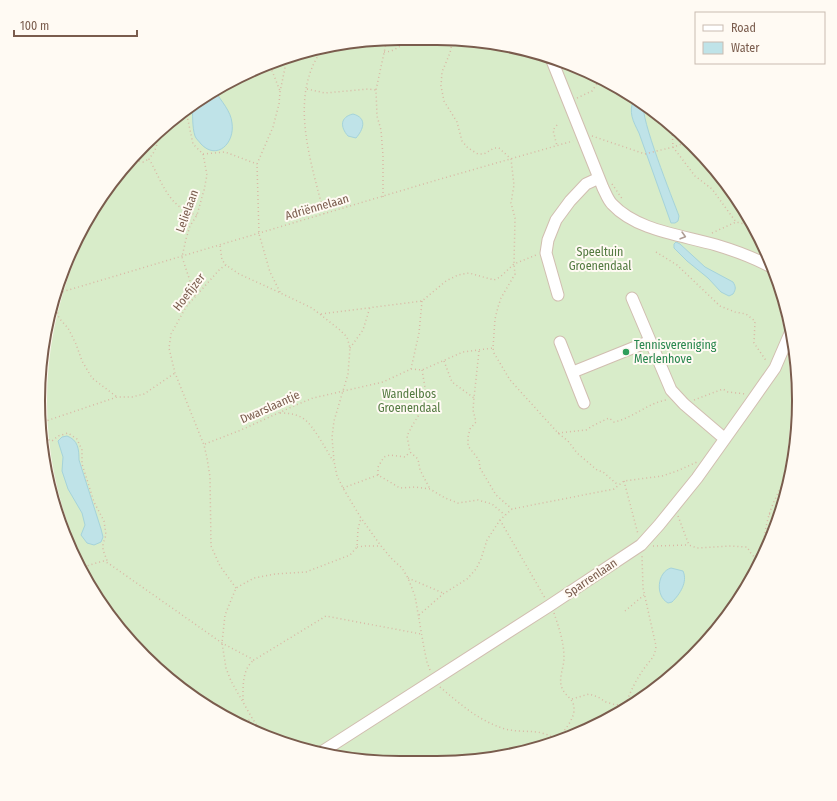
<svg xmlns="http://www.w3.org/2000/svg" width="837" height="801" font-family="'Fira Sans Condensed',sans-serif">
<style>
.green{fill:#d8ecc9}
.water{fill:#bfe3e8;stroke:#a5d3da}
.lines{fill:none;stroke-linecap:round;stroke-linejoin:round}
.minor-casing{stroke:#d1beb0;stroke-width:13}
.path{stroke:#d9b8a5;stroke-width:1.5;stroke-dasharray:1 3;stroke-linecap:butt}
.minor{stroke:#fff;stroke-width:11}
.oneway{stroke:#af9d94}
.leisure-dot{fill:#2e9e5b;stroke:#fffaf3;stroke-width:1.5}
.labels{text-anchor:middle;stroke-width:4;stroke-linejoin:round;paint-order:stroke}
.street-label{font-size:12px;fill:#7a5c4d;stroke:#fffaf3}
.park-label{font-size:12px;fill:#537a41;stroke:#fffaf3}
.leisure-label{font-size:12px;fill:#27864d;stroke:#fffaf3;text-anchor:start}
.rim{fill:none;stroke:#7a5c4d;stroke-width:2}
</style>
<rect width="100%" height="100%" fill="#fdf6ec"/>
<path class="green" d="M47 401a372 372 0 1 1 744 0a372 372 0 1 1-744 0Z"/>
<path class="water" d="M215,91C221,101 231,111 232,123C235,143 217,161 201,144C199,141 196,139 195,136C192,127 193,115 192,105L199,99Z
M634,99L644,105C639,115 673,200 679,216L678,221L675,223H671L639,133C633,121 628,112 634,99Z
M353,114C368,118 363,130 356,138L348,136C340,127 340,117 353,114Z
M676,242L680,244L705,267L733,282C736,287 736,289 733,294L729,296L721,292L708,278L687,261L674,248V244Z
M67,436C78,440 79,449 79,460L101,529L103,537L101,542L94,545L87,543L81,535L85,525L82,513L68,489L62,471L63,457L58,441L62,437Z
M671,568L683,571C688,582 680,594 672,602L668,603C655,596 657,572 671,568Z"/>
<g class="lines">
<defs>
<path id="minor" d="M551,58L603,188C606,194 608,200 612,204C637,231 682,235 716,245C736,251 755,258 773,268
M558,295L546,253L548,240L556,220L570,201L586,184L599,178
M632,298L671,390L684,404L725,439
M560,342L584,403
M573,372L650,341
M320,753L549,606L641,545L659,525L697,478L749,405L775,368L791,331"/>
</defs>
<use href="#minor" class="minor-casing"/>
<path class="path" d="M452,43L450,53L442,72L441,86L444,101L457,122L462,141L468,148L478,154H484L494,148H499L511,159L514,185L511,203L515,218L514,264L515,274L501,298L498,307L495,319L493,348L494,353L510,380L558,433L568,441L577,453L597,470L603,472L618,485
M384,52C394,52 402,45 409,39
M269,63L280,91
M307,89L325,93L368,89L376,90
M577,98L592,91L601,78
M186,111L193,144L203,154L207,175L204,190L197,215L190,226L186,239L182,257L195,296
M557,125L553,130L557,146
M672,127L673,147L695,176L712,189L736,222
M592,136L645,154L673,147L688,142
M156,137C159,146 154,152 149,159C162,181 168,208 197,215
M203,154L225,152L257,164
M131,159L143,162L149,159
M612,184L623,200
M383,197V156L381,130L377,116L376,90L387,39
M324,214C311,161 287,95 324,47
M712,233L736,222L753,226
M220,246L222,260L226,265
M656,252L677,265L720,306L735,312L746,314L755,321L754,343L767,362
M280,292L270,272L259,234L257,164L273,127L279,104L280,92L287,58
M55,294L437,180L573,141
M54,301L59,318L68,328L76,344L82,361L92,378L117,397
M321,314L422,301L446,281L458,275L469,273L494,280L500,277L514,264L536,255
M350,348L363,330L370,307
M479,351L474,398L473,410L476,422L470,429L468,437V446L479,460L480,468L496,495L512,509
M444,361L452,382L474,398
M411,369L422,370L463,352L493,348
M422,370L426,393L425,405L412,426L407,436L410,452L418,459L420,470L430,489
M694,400L723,389L728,392L746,394
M280,413C289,413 297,414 304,419C313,425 327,451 333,461
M40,423L117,397H132L144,394L175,373
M558,433L586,430L594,425L609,418L614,422C633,418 648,403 666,400
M41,437L52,441L58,436L68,433L77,439L82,450V464L94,502L104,521L106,535L103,544V550L108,563
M205,444L241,430L296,405L313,398L383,382L411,369L419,333L422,301
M378,475V467L384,457L390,455L405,457L410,452
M624,481L638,534
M343,488L378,475L400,488L415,487L430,489L445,498L458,503L478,500L492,504L505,515
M769,514L780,513
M678,516L689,545L697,548L731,546L747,547L752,555L761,561
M500,520L545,598
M653,546L689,545
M357,547L365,546H381
M80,568L103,561L108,563L222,643L254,660L326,616L421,634
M757,568C763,551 764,532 769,515C773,501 781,489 786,474
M408,578L443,593
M236,588L220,566L211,546L210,477L207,458L204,445L175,373L169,348L171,334L186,307L220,269L226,265L239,274L272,289L312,308L340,330L347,337L350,348L348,374L334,421L332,437L334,461L337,476L343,488L361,518L381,546L392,559L402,568L408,578L415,596L424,648L427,662L430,670
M625,611L644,595
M554,613C559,628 564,642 564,658C564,667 558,679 562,688C565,696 574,699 574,708C575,719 563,732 557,740
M419,615L443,594L467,579L476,569L481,559L487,540L500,520L512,509L614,489L624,481L662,476L677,471L697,462
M440,687C460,704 479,721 505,729C524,734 541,727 558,741
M572,699L589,694L598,697L606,702L616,705L636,701
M243,700C243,687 242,669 254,660
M626,704C630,692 636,680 643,670C649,661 655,658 656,646L643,588L642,556
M242,725L252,718
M271,738L260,730L252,718L231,681L226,668L222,643L225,615L236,588L254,578L275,574L306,572L350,555L357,547L358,529L361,518"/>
<use href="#minor" class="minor"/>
</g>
<defs><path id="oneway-chevron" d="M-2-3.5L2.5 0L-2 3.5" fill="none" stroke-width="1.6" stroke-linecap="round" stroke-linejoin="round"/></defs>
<use class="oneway" href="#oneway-chevron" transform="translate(683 236) rotate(16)"/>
<circle class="leisure-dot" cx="626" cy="352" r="4"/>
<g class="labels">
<g class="street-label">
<text transform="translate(317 207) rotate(-16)" y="4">Adriënnelaan</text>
<text transform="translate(187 211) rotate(-70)" y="4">Lelielaan</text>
<text transform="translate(189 292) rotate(-52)" y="4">Hoefijzer</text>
<text transform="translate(270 407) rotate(-24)" y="4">Dwarslaantje</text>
<text transform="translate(591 578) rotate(-34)" y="4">Sparrenlaan</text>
</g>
<g class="park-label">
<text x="600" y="256">Speeltuin<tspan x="600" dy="14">Groenendaal</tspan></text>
<text x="409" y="398">Wandelbos<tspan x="409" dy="14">Groenendaal</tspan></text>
</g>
<g class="leisure-label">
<text x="634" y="349">Tennisvereniging<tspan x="634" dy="14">Merlenhove</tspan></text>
</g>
</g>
<path d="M0 0H837V801H0ZM400 45H437A355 355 0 0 1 792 400V401A355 355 0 0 1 437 756H400A355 355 0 0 1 45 401V400A355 355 0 0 1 400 45Z" fill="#fffaf3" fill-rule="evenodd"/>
<path class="rim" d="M400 45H437A355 355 0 0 1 792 400V401A355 355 0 0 1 437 756H400A355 355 0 0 1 45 401V400A355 355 0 0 1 400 45Z"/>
<rect x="695" y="12" width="130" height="52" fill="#fffaf3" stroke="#cabbb1"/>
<rect x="703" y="25" width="20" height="6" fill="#ffffff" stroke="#cabbb1"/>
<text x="731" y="32" font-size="12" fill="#7a5c4d">Road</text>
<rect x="703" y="42" width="20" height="12" fill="#bfe3e8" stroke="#cabbb1"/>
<text x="731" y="52" font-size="12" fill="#7a5c4d">Water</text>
<path d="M14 30v6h123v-6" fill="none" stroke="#7a5c4d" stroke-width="2"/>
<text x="20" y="30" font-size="12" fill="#7a5c4d" stroke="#fffaf3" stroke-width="3" paint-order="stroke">100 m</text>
</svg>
